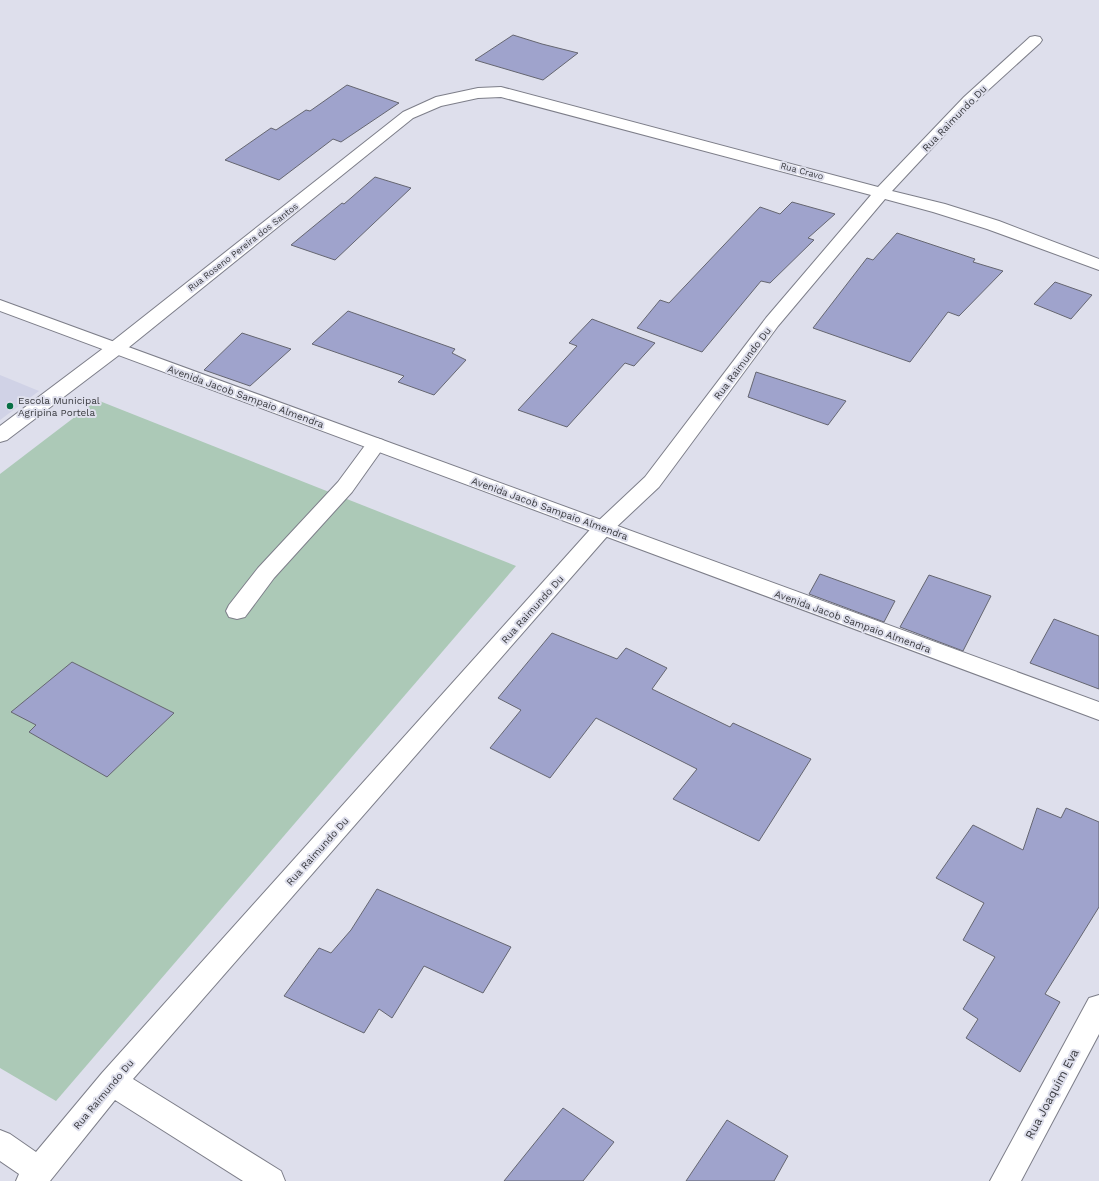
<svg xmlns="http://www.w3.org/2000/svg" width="1099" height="1181" font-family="'Work Sans',sans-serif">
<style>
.built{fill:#d0d2e6}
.green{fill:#acc9b7}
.building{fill:#9fa3cc;stroke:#656671}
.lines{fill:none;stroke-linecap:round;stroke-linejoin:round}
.minor-casing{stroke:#7d7e89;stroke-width:2}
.major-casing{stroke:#7d7e89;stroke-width:2}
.minor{fill:#fff;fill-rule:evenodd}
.major{fill:#fff;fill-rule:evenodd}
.poi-dot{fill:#086f45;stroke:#dedfec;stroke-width:1.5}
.labels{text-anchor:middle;stroke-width:4;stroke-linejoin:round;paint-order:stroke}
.far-street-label{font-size:9px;fill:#393a3f;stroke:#dedfec}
.street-label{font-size:10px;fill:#393a3f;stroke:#dedfec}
.poi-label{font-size:10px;fill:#393a3f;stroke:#dedfec;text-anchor:start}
.near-street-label{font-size:12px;fill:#393a3f;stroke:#dedfec}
</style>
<rect width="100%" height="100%" fill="#dedfec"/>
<path class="built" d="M0,375L39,391L0,420Z"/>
<path class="green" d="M97,400L516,566L56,1101L0,1068V474Z"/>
<path class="building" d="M513,35L542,44L578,53L543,80L475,60Z
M347,85L399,103L341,142L333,139L279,180L225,160L271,128L276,130L306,110L310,111Z
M375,177L411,188L335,260L291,245L342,203L344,204Z
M792,202L835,214L808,238L814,240L770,283L761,281L702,352L637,328L660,300L669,303L760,207L780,214Z
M897,233L975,259L973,262L1003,271L959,316L948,312L910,362L813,328L867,258L873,260Z
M1055,282L1092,295L1071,319L1034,304Z
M348,311L455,349L452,353L466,360L434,395L398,382L404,376L312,344Z
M592,319L655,343L634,366L625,363L567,427L518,410L577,346L569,343Z
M242,333L291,349L250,386L204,370Z
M756,372L846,401L828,425L748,397Z
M820,574L895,601L884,622L809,594Z
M929,575L991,596L963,651L900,627Z
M1054,619L1099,636V689L1030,663Z
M552,633L617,659L626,648L667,668L652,689L730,727L733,723L811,759L759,841L673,799L697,769L596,718L550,778L490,748L521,710L498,698Z
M72,662L174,713L107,777L29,732L36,725L11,712Z
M1037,808L1061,818L1066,808L1099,822V907L1045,994L1060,1002L1020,1072L966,1038L978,1019L963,1009L995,957L963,940L984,903L936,878L973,825L1023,850Z
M377,889L511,947L483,993L424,966L392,1018L379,1009L364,1033L284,996L319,948L331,953L351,930Z
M563,1108L614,1142L583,1181H504Z
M727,1120L788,1156L774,1181H686Z"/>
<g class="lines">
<defs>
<path id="minor" d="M1035,36L1040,37L1042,40L1040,43L974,103L892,191L945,204L999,221L1099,259V270L987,229L933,212L885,199L778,326L659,487L610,533L133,1079L281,1171L285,1181H243L115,1100L50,1181H16L19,1174L0,1161V1130L10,1134L36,1152L102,1073L596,523L645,477L766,318L871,195L501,97L478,98L441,106L413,118L123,352L7,440L0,442V426L109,344L403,112L436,97L478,88L501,87L878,187L964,97L1030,37Z
M376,438L383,440L386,444L352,492L274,578L245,617L237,619L229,617L226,611L229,605L258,568L338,482L369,440Z
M1099,995V1034L1021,1181H990L1089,998Z"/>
<path id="major" d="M0,300L1099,702V720L0,311Z"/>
</defs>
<use href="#minor" class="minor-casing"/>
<use href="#major" class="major-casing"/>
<use href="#minor" class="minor"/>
<use href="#major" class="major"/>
</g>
<circle class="poi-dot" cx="10" cy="406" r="4"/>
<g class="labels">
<g class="far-street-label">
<text transform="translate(802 171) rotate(15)" y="3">Rua Cravo</text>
<text transform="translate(243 247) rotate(-38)" y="3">Rua Roseno Pereira dos Santos</text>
</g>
<g class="street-label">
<text transform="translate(954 118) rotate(-46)" y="4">Rua Raimundo Du</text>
<text transform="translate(742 363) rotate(-53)" y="4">Rua Raimundo Du</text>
<text transform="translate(246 396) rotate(20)" y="4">Avenida Jacob Sampaio Almendra</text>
<text transform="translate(550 508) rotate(20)" y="4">Avenida Jacob Sampaio Almendra</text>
<text transform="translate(532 609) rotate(-48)" y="4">Rua Raimundo Du</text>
<text transform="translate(853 621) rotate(20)" y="4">Avenida Jacob Sampaio Almendra</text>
<text transform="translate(317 851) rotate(-48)" y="4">Rua Raimundo Du</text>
<text transform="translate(103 1094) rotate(-50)" y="4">Rua Raimundo Du</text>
</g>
<g class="poi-label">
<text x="18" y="404">Escola Municipal<tspan x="18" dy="12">Agripina Portela</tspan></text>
</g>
<g class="near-street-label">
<text transform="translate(1052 1094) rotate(-62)" y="4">Rua Joaquim Eva</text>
</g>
</g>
</svg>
